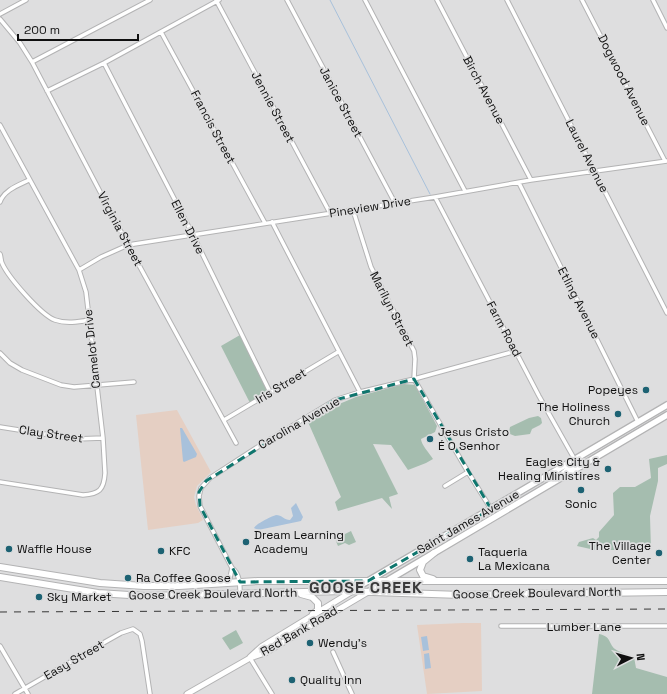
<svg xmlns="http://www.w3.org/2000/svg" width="667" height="694" font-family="'Space Grotesk',sans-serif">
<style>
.industrial{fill:#e5cfc3}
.green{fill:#a5bdaf}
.water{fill:#a8c1db}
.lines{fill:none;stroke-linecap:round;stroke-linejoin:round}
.stream{stroke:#a8c1db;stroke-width:1}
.street-casing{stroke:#b3b3b4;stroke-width:5.5}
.secondary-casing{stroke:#b3b3b4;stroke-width:7}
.primary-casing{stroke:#b3b3b4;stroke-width:8}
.highway-casing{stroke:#b3b3b4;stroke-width:8}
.street{stroke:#fff;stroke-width:3.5}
.secondary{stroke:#fff;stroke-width:5}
.primary{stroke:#fff;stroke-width:5.5}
.highway{stroke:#fff;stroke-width:6}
.rail{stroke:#363636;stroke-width:1;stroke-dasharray:7 7;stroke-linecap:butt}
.marked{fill:none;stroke:#0f766e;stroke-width:3;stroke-dasharray:8 5;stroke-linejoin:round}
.poi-dot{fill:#1d6273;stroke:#dededf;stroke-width:1.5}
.labels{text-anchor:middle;stroke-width:3.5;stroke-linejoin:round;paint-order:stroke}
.street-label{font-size:12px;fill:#0f0f0f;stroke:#dededf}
.poi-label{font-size:12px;fill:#0f0f0f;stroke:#dededf;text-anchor:start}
.district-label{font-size:16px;font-weight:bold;letter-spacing:1px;fill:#3a3a3b;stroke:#dededf}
</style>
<rect width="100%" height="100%" fill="#dededf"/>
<path class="industrial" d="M177,410L211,472L197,486L194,497L196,505L203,520L198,523L148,530L136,415Z
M463,623H481L482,691L427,694L417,625Z"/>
<path class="green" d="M240,335L267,390V392L250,403L221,346Z
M404,384L415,385L437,426L435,432L421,439C421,444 429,453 433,459L426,463L408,470L391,445L373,444L398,494L389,497L392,509L382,498L338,511L335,502L341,497L308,422L332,407L356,397Z
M538,416L541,418L542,423L540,425L532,429L530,434L515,436L510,434L509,432L510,427L529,418Z
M667,455V464L658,468V481L650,516L651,550H595L577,546L579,542L593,538L596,540L599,537V532L614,515L613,493L620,487H635L651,478L649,459Z
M351,531L356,542L349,545L345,543L338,546L335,539Z
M236,630L243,643L230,650L222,638Z
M599,634C612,637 608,643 615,649C618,652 630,655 634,657L636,668L667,677V694H592Z"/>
<path class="water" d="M180,428H182L197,454L196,457L184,462L183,461Z
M296,503L303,517L301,521L258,530L254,528C256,524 270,517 276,515C282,515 284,520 290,520L293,516L291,508Z
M427,636L429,650L423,651L421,637Z
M429,653L431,668L425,669L424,654Z"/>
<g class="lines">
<path class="stream" d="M330,0L430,194"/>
<defs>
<path id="street" d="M216,0L330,213
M287,0L395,203
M365,0L465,191
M437,0L531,180
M507,0L667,313
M582,0L665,161
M653,0L667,28
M0,14L26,0
M0,19L20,43L32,62L128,245L236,443
M161,32L265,223
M32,62L150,0
M104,63L193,235L270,392
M47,91L104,63L219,0
M0,125L79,270L86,292L103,438L105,473C104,490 99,494 83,495L0,482
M519,183L638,422
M435,197L539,396L575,460
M0,202C4,190 19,185 29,180
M353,210L371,267L414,351L415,359L414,379L468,472L491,509
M272,222L360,392
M0,254C1,257 1,261 2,263C8,277 41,315 55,320C66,324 78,322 89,320
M79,270L101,257L128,245L435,197L531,180L667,161
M0,353L10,363L22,370L61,385L74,387L134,382
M224,420L338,352
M0,427L76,439L103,438
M445,486L468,472
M229,583L232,568
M240,593C240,585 240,574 232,568L200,506L199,496L201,488L210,478L267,441L335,400L360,392L414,379L516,351
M501,626H667
M0,646L28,694
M333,652L352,694
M250,658L272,694
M15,694L105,642L121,633L133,629L140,634L142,641L150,694"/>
<path id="secondary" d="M250,657L261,647L351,592
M187,694L250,658L265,653L368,592"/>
<path id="primary" d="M561,478V476C566,469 572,469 575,460
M351,591L667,405
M368,592L667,415"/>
<path id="highway" d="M0,567L100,583L144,586H179L258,581H667
M0,577L98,593L145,596L344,591L461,595L667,592
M433,579L423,576L420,570L423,562L434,553
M301,594L312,597L318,603V610L313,614"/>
</defs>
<use href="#street" class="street-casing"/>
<use href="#secondary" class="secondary-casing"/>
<use href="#primary" class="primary-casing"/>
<use href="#highway" class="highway-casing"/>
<use href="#street" class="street"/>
<use href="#secondary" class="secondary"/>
<use href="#primary" class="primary"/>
<use href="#highway" class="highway"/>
<path class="rail" d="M0,612L667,609"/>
</g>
<path class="marked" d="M414,379L491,509L368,581L240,582L200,506L199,492L206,481L335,400Z"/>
<g class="poi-dot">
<circle cx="646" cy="390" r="4"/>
<circle cx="618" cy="414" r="4"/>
<circle cx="430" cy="439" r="4"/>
<circle cx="608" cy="469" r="4"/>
<circle cx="581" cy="490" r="4"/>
<circle cx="246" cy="542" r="4"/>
<circle cx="9" cy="549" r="4"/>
<circle cx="161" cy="551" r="4"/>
<circle cx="659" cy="553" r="4"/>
<circle cx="470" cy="559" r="4"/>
<circle cx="128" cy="578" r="4"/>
<circle cx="39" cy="597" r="4"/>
<circle cx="310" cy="643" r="4"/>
<circle cx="292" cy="680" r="4"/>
</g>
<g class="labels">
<g class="street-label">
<text transform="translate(624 80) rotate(63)" y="4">Dogwood Avenue</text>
<text transform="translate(484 90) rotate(62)" y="4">Birch Avenue</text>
<text transform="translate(341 102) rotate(62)" y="4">Janice Street</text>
<text transform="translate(273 107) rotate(62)" y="4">Jennie Street</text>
<text transform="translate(213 127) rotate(62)" y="4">Francis Street</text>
<text transform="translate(587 156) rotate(63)" y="4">Laurel Avenue</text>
<text transform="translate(370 207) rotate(-9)" y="4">Pineview Drive</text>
<text transform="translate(188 227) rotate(63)" y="4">Ellen Drive</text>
<text transform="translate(120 229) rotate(62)" y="4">Virginia Street</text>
<text transform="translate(579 303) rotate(63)" y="4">Etling Avenue</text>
<text transform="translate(392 309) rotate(63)" y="4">Marilyn Street</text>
<text transform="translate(504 329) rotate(62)" y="4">Farm Road</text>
<text transform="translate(92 349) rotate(-96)" y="4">Camelot Drive</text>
<text transform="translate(281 386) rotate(-31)" y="4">Iris Street</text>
<text transform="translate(299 423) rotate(-30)" y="4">Carolina Avenue</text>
<text transform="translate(51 434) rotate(8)" y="4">Clay Street</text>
<text transform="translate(468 522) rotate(-30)" y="4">Saint James Avenue</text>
<text transform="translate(537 593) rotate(-1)" y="4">Goose Creek Boulevard North</text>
<text transform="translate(213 594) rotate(-1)" y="4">Goose Creek Boulevard North</text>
<text x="584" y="631">Lumber Lane</text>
<text transform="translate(299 631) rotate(-30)" y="4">Red Bank Road</text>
<text transform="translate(74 660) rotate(-30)" y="4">Easy Street</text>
</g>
<g class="poi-label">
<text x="638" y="394" text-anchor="end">Popeyes</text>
<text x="610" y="411" text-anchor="end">The Holiness<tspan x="610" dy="14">Church</tspan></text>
<text x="438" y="436">Jesus Cristo<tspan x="438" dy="14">É O Senhor</tspan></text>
<text x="600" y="466" text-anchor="end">Eagles City &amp;<tspan x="600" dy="14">Healing Ministires</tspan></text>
<text x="581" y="508" text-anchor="middle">Sonic</text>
<text x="254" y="539">Dream Learning<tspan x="254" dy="14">Academy</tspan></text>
<text x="651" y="550" text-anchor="end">The Village<tspan x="651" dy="14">Center</tspan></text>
<text x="17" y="553">Waffle House</text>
<text x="169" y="555">KFC</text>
<text x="478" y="556">Taqueria<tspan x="478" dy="14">La Mexicana</tspan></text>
<text x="136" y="582">Ra Coffee Goose</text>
<text x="47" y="601">Sky Market</text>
<text x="318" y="647">Wendy's</text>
<text x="300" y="684">Quality Inn</text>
</g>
<g class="district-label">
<text x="366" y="593">GOOSE CREEK</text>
</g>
</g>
<g transform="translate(631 658) rotate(84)" stroke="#dededf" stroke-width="3" paint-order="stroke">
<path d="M0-3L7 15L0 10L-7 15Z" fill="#0f0f0f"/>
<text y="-6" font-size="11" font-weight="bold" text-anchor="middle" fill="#0f0f0f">N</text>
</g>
<path d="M18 34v6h120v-6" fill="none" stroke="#0f0f0f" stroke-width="2"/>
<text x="24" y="34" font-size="12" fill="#0f0f0f" stroke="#dededf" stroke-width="3" paint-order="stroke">200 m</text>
</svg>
